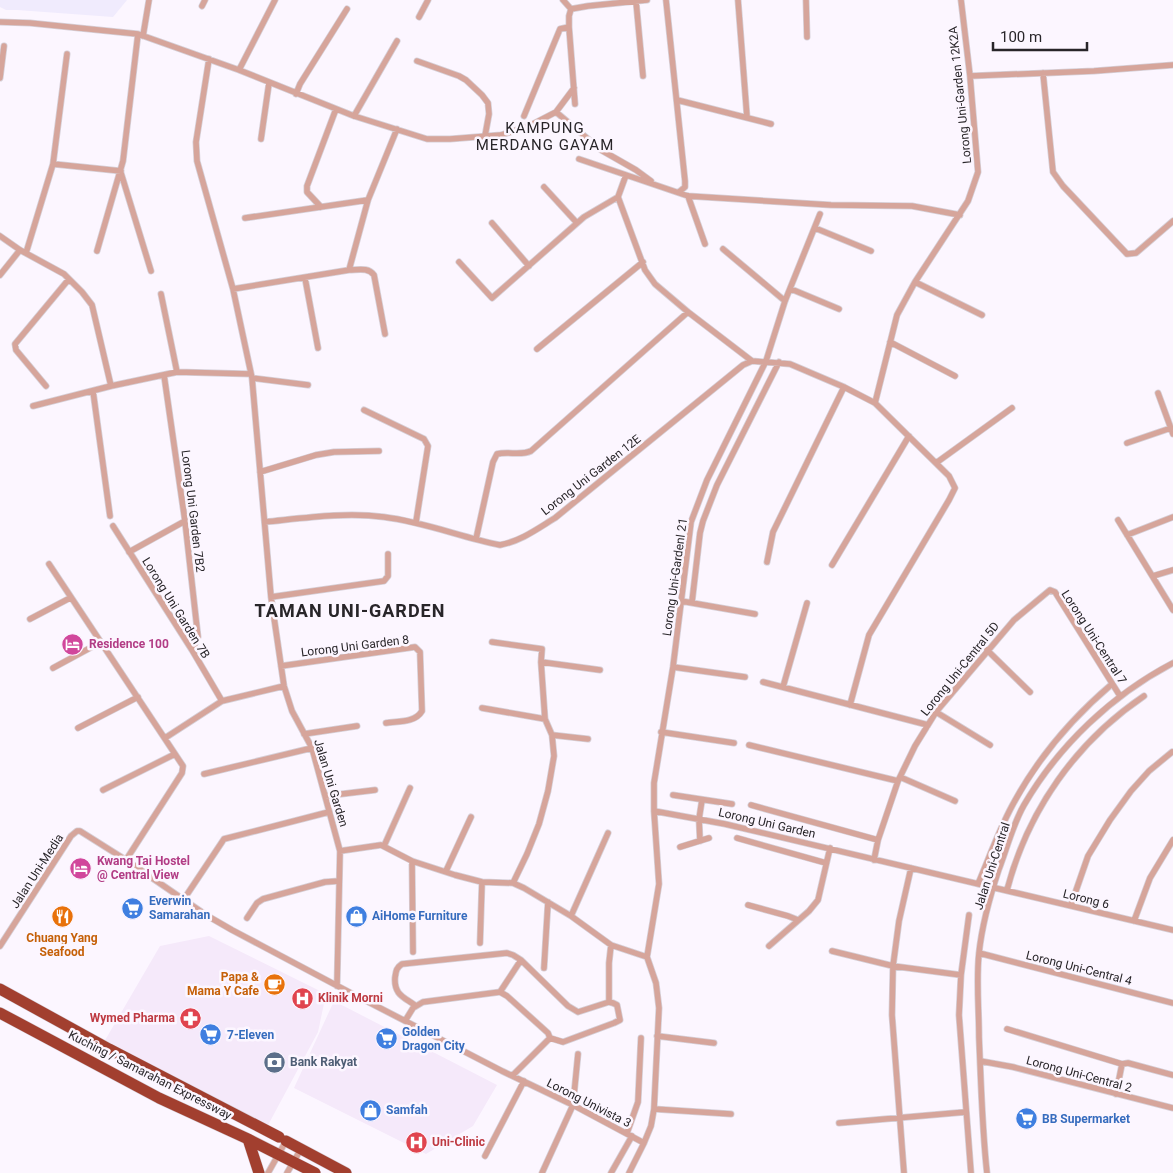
<svg xmlns="http://www.w3.org/2000/svg" width="1173" height="1173" font-family="Roboto,sans-serif">
<style>
.built{fill:#f5e9fa}
.education{fill:#f0ebfd}
.lines{fill:none;stroke-linecap:round;stroke-linejoin:round}
.street-casing{stroke:#d6d0d8;stroke-width:7}
.highway-casing{stroke:#d6d0d8;stroke-width:12}
.street{stroke:#d6a59b;stroke-width:5.5}
.highway{stroke:#a23f2f;stroke-width:11}
.labels{text-anchor:middle;stroke-width:5;stroke-linejoin:round;paint-order:stroke}
.street-label{font-size:12px;fill:#282529;stroke:#fcf6ff}
.hotel-label{font-size:12px;font-weight:bold;fill:#b23c85;stroke:#fcf6ff;text-anchor:start}
.shop-label{font-size:12px;font-weight:bold;fill:#366cbe;stroke:#fcf6ff;text-anchor:start}
.food-label{font-size:12px;font-weight:bold;fill:#c56008;stroke:#fcf6ff}
.health-label{font-size:12px;font-weight:bold;fill:#be3a42;stroke:#fcf6ff;text-anchor:start}
.service-label{font-size:12px;font-weight:bold;fill:#4e5e75;stroke:#fcf6ff;text-anchor:start}
.quarter-label{font-size:15px;letter-spacing:1px;fill:#282529;stroke:#fcf6ff}
.district-label{font-size:18px;font-weight:bold;letter-spacing:1px;fill:#282529;stroke:#fcf6ff}
</style>
<rect width="100%" height="100%" fill="#fcf6ff"/>
<path class="built" d="M209,936L326,994L318,1032L267,1127L104,1042L160,946Z
M334,1001L497,1085L473,1126L426,1154L294,1088Z"/>
<path class="education" d="M0,0H127L113,17L17,10H6L0,7Z"/>
<g class="lines">
<defs>
<path id="street" d="M563,0L571,9
M666,0L685,181V187L679,192
M738,0L747,117
M806,0L807,37
M636,1L643,76
M202,6L205,0
M571,9L569,16V27L575,104
M571,9L588,6L647,0
M419,17L428,0
M0,22L30,23L138,34L239,70L354,116L427,139H450L501,135L529,126L556,112L574,88
M143,36L149,0
M209,59L196,142L197,161L233,289L252,378L271,597L284,686L292,711L312,748L340,851L337,986
M417,61L459,76L466,80L482,95L488,103L489,114L485,136
M239,70L275,0
M1043,73L1053,172L1063,186L1127,254L1136,253L1173,221
M970,76L1094,71L1173,65
M0,78L4,46
M296,94L300,84L347,9
M677,100L771,124
M556,112L601,150L636,170L651,181
M354,116L397,41
M524,116L560,29L569,27
M261,139L269,83
M579,159L688,196L831,205L912,206L960,215
M53,164L121,171
M121,173L151,271
M544,187L577,223
M688,196L705,244
M618,197L645,270L655,284L688,312L752,361L790,364L844,387L875,403L949,476L955,488L949,500L869,635L850,705
M321,207L307,192V186L336,109
M245,218L368,200
M492,223L529,266
M815,228L871,251
M0,236L20,250L64,274L82,292L92,305L111,386
M723,249L785,301
M97,251L123,161L138,34
M26,253L53,164L67,54
M459,262L492,298L584,217L618,197L626,175
M349,270L368,200L397,129
M0,275L20,250
M305,278L318,348
M915,282L982,315
M233,289L349,270C358,270 368,267 374,275L385,334
M791,289L839,309
M161,294L177,372
M890,342L955,376
M537,349L643,262
M164,375L185,521L198,637L192,650
M252,378L308,385
M46,386L16,350L15,344L69,279
M93,391L110,516
M1158,393L1173,434
M875,403L897,315L915,282L968,201L978,172L970,76L961,0
M33,406L111,386L177,372L251,374
M364,410L424,439L428,446L416,522
M1127,443L1171,428
M936,463L1012,408
M260,472L316,455L334,452L379,451
M1118,520L1173,610
M265,522C305,518 345,512 384,517C424,522 461,537 500,545C521,541 537,529 555,518L743,365L752,361
M113,526L192,650L222,701
M1127,535L1173,517
M476,539L493,462L497,454C508,451 521,456 531,451L688,312
M129,552L185,521
M767,562L773,532L844,387
M49,564L183,766L182,773L126,860
M832,565L909,436
M1153,576L1173,570
M271,597L384,581L388,576V554
M681,601L755,614
M692,602L700,533L703,521L717,485L779,362
M30,619L70,598
M492,642L542,649L541,662L545,719L552,735L554,756L548,791L539,824L527,854L513,883
M987,650L1030,692
M541,662L600,670
M281,666L415,647L420,652L422,711C415,723 398,721 386,723
M673,667L745,677
M53,668L101,642
M763,682L928,725
M783,687L807,603
M482,708L545,719
M936,712L990,745
M78,728L138,697
M661,732L734,743
M304,734L357,726
M552,735L588,739
M165,738L222,701L284,686
M749,745L898,781
M204,774L312,748
M900,777L955,801
M103,790L175,754
M673,795L732,804
M325,796L375,790
M751,805L878,840
M654,811L725,824L1173,930
M737,838L826,863
M700,841L699,819L702,800
M384,846L410,788
M680,847L709,838
M340,851L381,845L412,861L455,875L482,882L513,883L524,888L571,916L611,945L647,957
M874,860L878,840L898,781L915,746L936,712L1014,620L1050,590L1055,592L1120,696
M412,861L413,952
M446,871L471,817
M978,884C989,858 999,830 1012,806C1037,759 1072,718 1112,684
M1007,890C1028,810 1076,742 1144,696
M184,899L224,839L329,812
M748,905L788,916L798,920
M1071,905L1088,856L1110,820L1131,791L1149,771L1172,752
M969,915L961,975L959,1015L971,1173
M571,916L608,833
M247,918L257,903L263,899L325,882L339,881
M1134,921L1150,878L1173,840
M480,943L482,882
M0,946L71,836L77,831H80L126,860L206,915L232,930L349,992L502,1071L573,1105L644,1143
M769,946L809,911L818,900L830,848
M832,951L893,966L961,975
M979,953L1173,1003
M544,968L548,902
M500,992L521,960
M609,1002V963L611,945
M416,1006C404,997 394,995 395,978C396,971 396,968 402,964L507,953L513,955L521,960L568,1006L578,1012L609,1002L613,1003L617,1005L620,1020L614,1023L563,1042L550,1038
M405,1021L413,1008L423,1002L500,992L507,996L548,1033L550,1038L513,1075
M1007,1029L1122,1064L1128,1063L1173,1075
M657,1036L714,1043
M980,1061L1013,1067L1173,1108
M1116,1094L1122,1064
M654,1109L731,1114
M839,1123L966,1112
M627,1133L638,1102L641,1038
M485,1156L524,1081
M268,1173L286,1141
M287,1173L301,1149
M542,1173L573,1105L578,1054
M611,1173L632,1136
M629,1173L644,1143L651,1126L654,1109L659,1008L656,983L647,957L659,884L654,811V783L673,667L691,522L707,480L766,361L785,301L820,214
M904,1173L892,1015L893,966L899,921L911,868
M987,1173C982,1128 981,1082 979,1037C979,1009 976,981 979,953C982,925 990,896 999,869C1007,848 1013,824 1024,805C1059,745 1112,695 1173,663"/>
<path id="highway" d="M0,989L109,1049L279,1137
M0,1013L159,1098L248,1139L315,1173
M248,1139L259,1173
M286,1141L346,1173"/>
</defs>
<use href="#street" class="street-casing"/>
<use href="#highway" class="highway-casing"/>
<use href="#street" class="street"/>
<use href="#highway" class="highway"/>
</g>
<defs>
<symbol id="hotel-disc" viewBox="-11 -11 22 22"><circle r="9.5" fill="#d1479c" stroke="#fcf6ff"/><path d="M-6-4.5h1.5V1H6V5H4.5V3h-9V5H-6ZM-4 0a1.8 1.8 0 1 1 3.6 0ZM.5 0V-2.5h3Q6-2.5 6 0Z" fill="#fff"/></symbol>
<symbol id="supermarket-disc" viewBox="-11 -11 22 22"><circle r="9.5" fill="#3f7fe0" stroke="#fcf6ff"/><path d="M-6-5.5h2.5l.6 2H6L4.5 2H-2.5L-4.4-4H-6ZM-1.5 3.2a1.3 1.3 0 1 0 .1 0ZM3 3.2a1.3 1.3 0 1 0 .1 0Z" fill="#fff"/></symbol>
<symbol id="shop-disc" viewBox="-11 -11 22 22"><circle r="9.5" fill="#3f7fe0" stroke="#fcf6ff"/><path d="M-5-2.5h2.3a2.7 3.5 0 0 1 5.4 0H5L5.5 6h-11ZM-1.5-2.5h3a1.5 2.3 0 0 0-3 0Z" fill="#fff"/></symbol>
<symbol id="restaurant-disc" viewBox="-11 -11 22 22"><circle r="9.5" fill="#e8710a" stroke="#fcf6ff"/><path d="M-5-6h1v4h1v-4h1v4h1v-4h1v5L-1.5 .5V6h-2V.5L-5-1ZM5-6V6H3V1.5H1.5Q1.5-4 5-6Z" fill="#fff"/></symbol>
<symbol id="cafe-disc" viewBox="-11 -11 22 22"><circle r="9.5" fill="#e8710a" stroke="#fcf6ff"/><path d="M-5.5-4.5H6V0H3Q3 3.5 0 3.5H-2.5Q-5.5 3.5-5.5 0ZM3-3.2v2h1.7v-2ZM-6 4.5H4V6H-6Z" fill="#fff"/></symbol>
<symbol id="hospital-disc" viewBox="-11 -11 22 22"><circle r="9.5" fill="#e0444e" stroke="#fcf6ff"/><path d="M-5-5h3v3.5h4V-5h3V5h-3V1.5h-4V5h-3Z" fill="#fff"/></symbol>
<symbol id="pharmacy-disc" viewBox="-11 -11 22 22"><circle r="9.5" fill="#e0444e" stroke="#fcf6ff"/><path d="M-2-6h4v4h4v4h-4v4h-4v-4h-4v-4h4Z" fill="#fff"/></symbol>
<symbol id="bank-disc" viewBox="-11 -11 22 22"><circle r="9.5" fill="#5c6f8a" stroke="#fcf6ff"/><path d="M-6-4H6V4H-6ZM0-2.3a2.3 2.3 0 1 0 0 4.6a2.3 2.3 0 1 0 0-4.6Z" fill="#fff"/></symbol>
</defs>
<g fill-rule="evenodd">
<use href="#hotel-disc" x="60" y="632" width="25" height="25"/>
<use href="#hotel-disc" x="68" y="856" width="25" height="25"/>
<use href="#supermarket-disc" x="120" y="896" width="25" height="25"/>
<use href="#shop-disc" x="344" y="904" width="25" height="25"/>
<use href="#restaurant-disc" x="50" y="904" width="25" height="25"/>
<use href="#cafe-disc" x="262" y="972" width="25" height="25"/>
<use href="#hospital-disc" x="290" y="986" width="25" height="25"/>
<use href="#pharmacy-disc" x="178" y="1006" width="25" height="25"/>
<use href="#supermarket-disc" x="198" y="1022" width="25" height="25"/>
<use href="#supermarket-disc" x="374" y="1026" width="25" height="25"/>
<use href="#bank-disc" x="262" y="1050" width="25" height="25"/>
<use href="#shop-disc" x="358" y="1098" width="25" height="25"/>
<use href="#supermarket-disc" x="1014" y="1106" width="25" height="25"/>
<use href="#hospital-disc" x="404" y="1130" width="25" height="25"/>
</g>
<g class="labels">
<g class="street-label">
<text transform="translate(960 95) rotate(-96)" y="4">Lorong Uni-Garden 12K2A</text>
<text transform="translate(591 475) rotate(-38)" y="4">Lorong Uni Garden 12E</text>
<text transform="translate(193 511) rotate(83)" y="4">Lorong Uni Garden 7B2</text>
<text transform="translate(675 577) rotate(-82)" y="4">Lorong Uni-Gardenl 21</text>
<text transform="translate(176 608) rotate(58)" y="4">Lorong Uni Garden 7B</text>
<text transform="translate(1094 637) rotate(57)" y="4">Lorong Uni-Central 7</text>
<text transform="translate(355 646) rotate(-7)" y="4">Lorong Uni Garden 8</text>
<text transform="translate(960 669) rotate(-51)" y="4">Lorong Uni-Central 5D</text>
<text transform="translate(331 783) rotate(73)" y="4">Jalan Uni Garden</text>
<text transform="translate(767 823) rotate(13)" y="4">Lorong Uni Garden</text>
<text transform="translate(992 866) rotate(-72)" y="4">Jalan Uni-Central</text>
<text transform="translate(37 871) rotate(-57)" y="4">Jalan Uni-Media</text>
<text transform="translate(1086 899) rotate(14)" y="4">Lorong 6</text>
<text transform="translate(1079 968) rotate(14)" y="4">Lorong Uni-Central 4</text>
<text transform="translate(1079 1074) rotate(15)" y="4">Lorong Uni-Central 2</text>
<text transform="translate(150 1075) rotate(27)" y="4">Kuching / Samarahan Expressway</text>
<text transform="translate(589 1103) rotate(27)" y="4">Lorong Univista 3</text>
</g>
<g class="hotel-label">
<text x="89" y="648">Residence 100</text>
<text x="97" y="865">Kwang Tai Hostel<tspan x="97" dy="14">@ Central View</tspan></text>
</g>
<g class="shop-label">
<text x="149" y="905">Everwin<tspan x="149" dy="14">Samarahan</tspan></text>
<text x="372" y="920">AiHome Furniture</text>
<text x="402" y="1036">Golden<tspan x="402" dy="14">Dragon City</tspan></text>
<text x="227" y="1039">7-Eleven</text>
<text x="386" y="1114">Samfah</text>
<text x="1042" y="1123">BB Supermarket</text>
</g>
<g class="food-label">
<text x="62" y="942">Chuang Yang<tspan x="62" dy="14">Seafood</tspan></text>
<text x="259" y="981" text-anchor="end">Papa &amp;<tspan x="259" dy="14">Mama Y Cafe</tspan></text>
</g>
<g class="health-label">
<text x="318" y="1002">Klinik Morni</text>
<text x="175" y="1022" text-anchor="end">Wymed Pharma</text>
<text x="432" y="1146">Uni-Clinic</text>
</g>
<g class="service-label">
<text x="290" y="1066">Bank Rakyat</text>
</g>
<g class="quarter-label">
<text x="545" y="133">KAMPUNG<tspan x="545" dy="17">MERDANG GAYAM</tspan></text>
</g>
<g class="district-label">
<text x="350" y="617">TAMAN UNI-GARDEN</text>
</g>
</g>
<path d="M993 42v8h94v-8" fill="none" stroke="#282529" stroke-width="2.5"/>
<text x="1000" y="42" font-size="15" fill="#282529" stroke="#fcf6ff" stroke-width="4" paint-order="stroke">100 m</text>
</svg>
